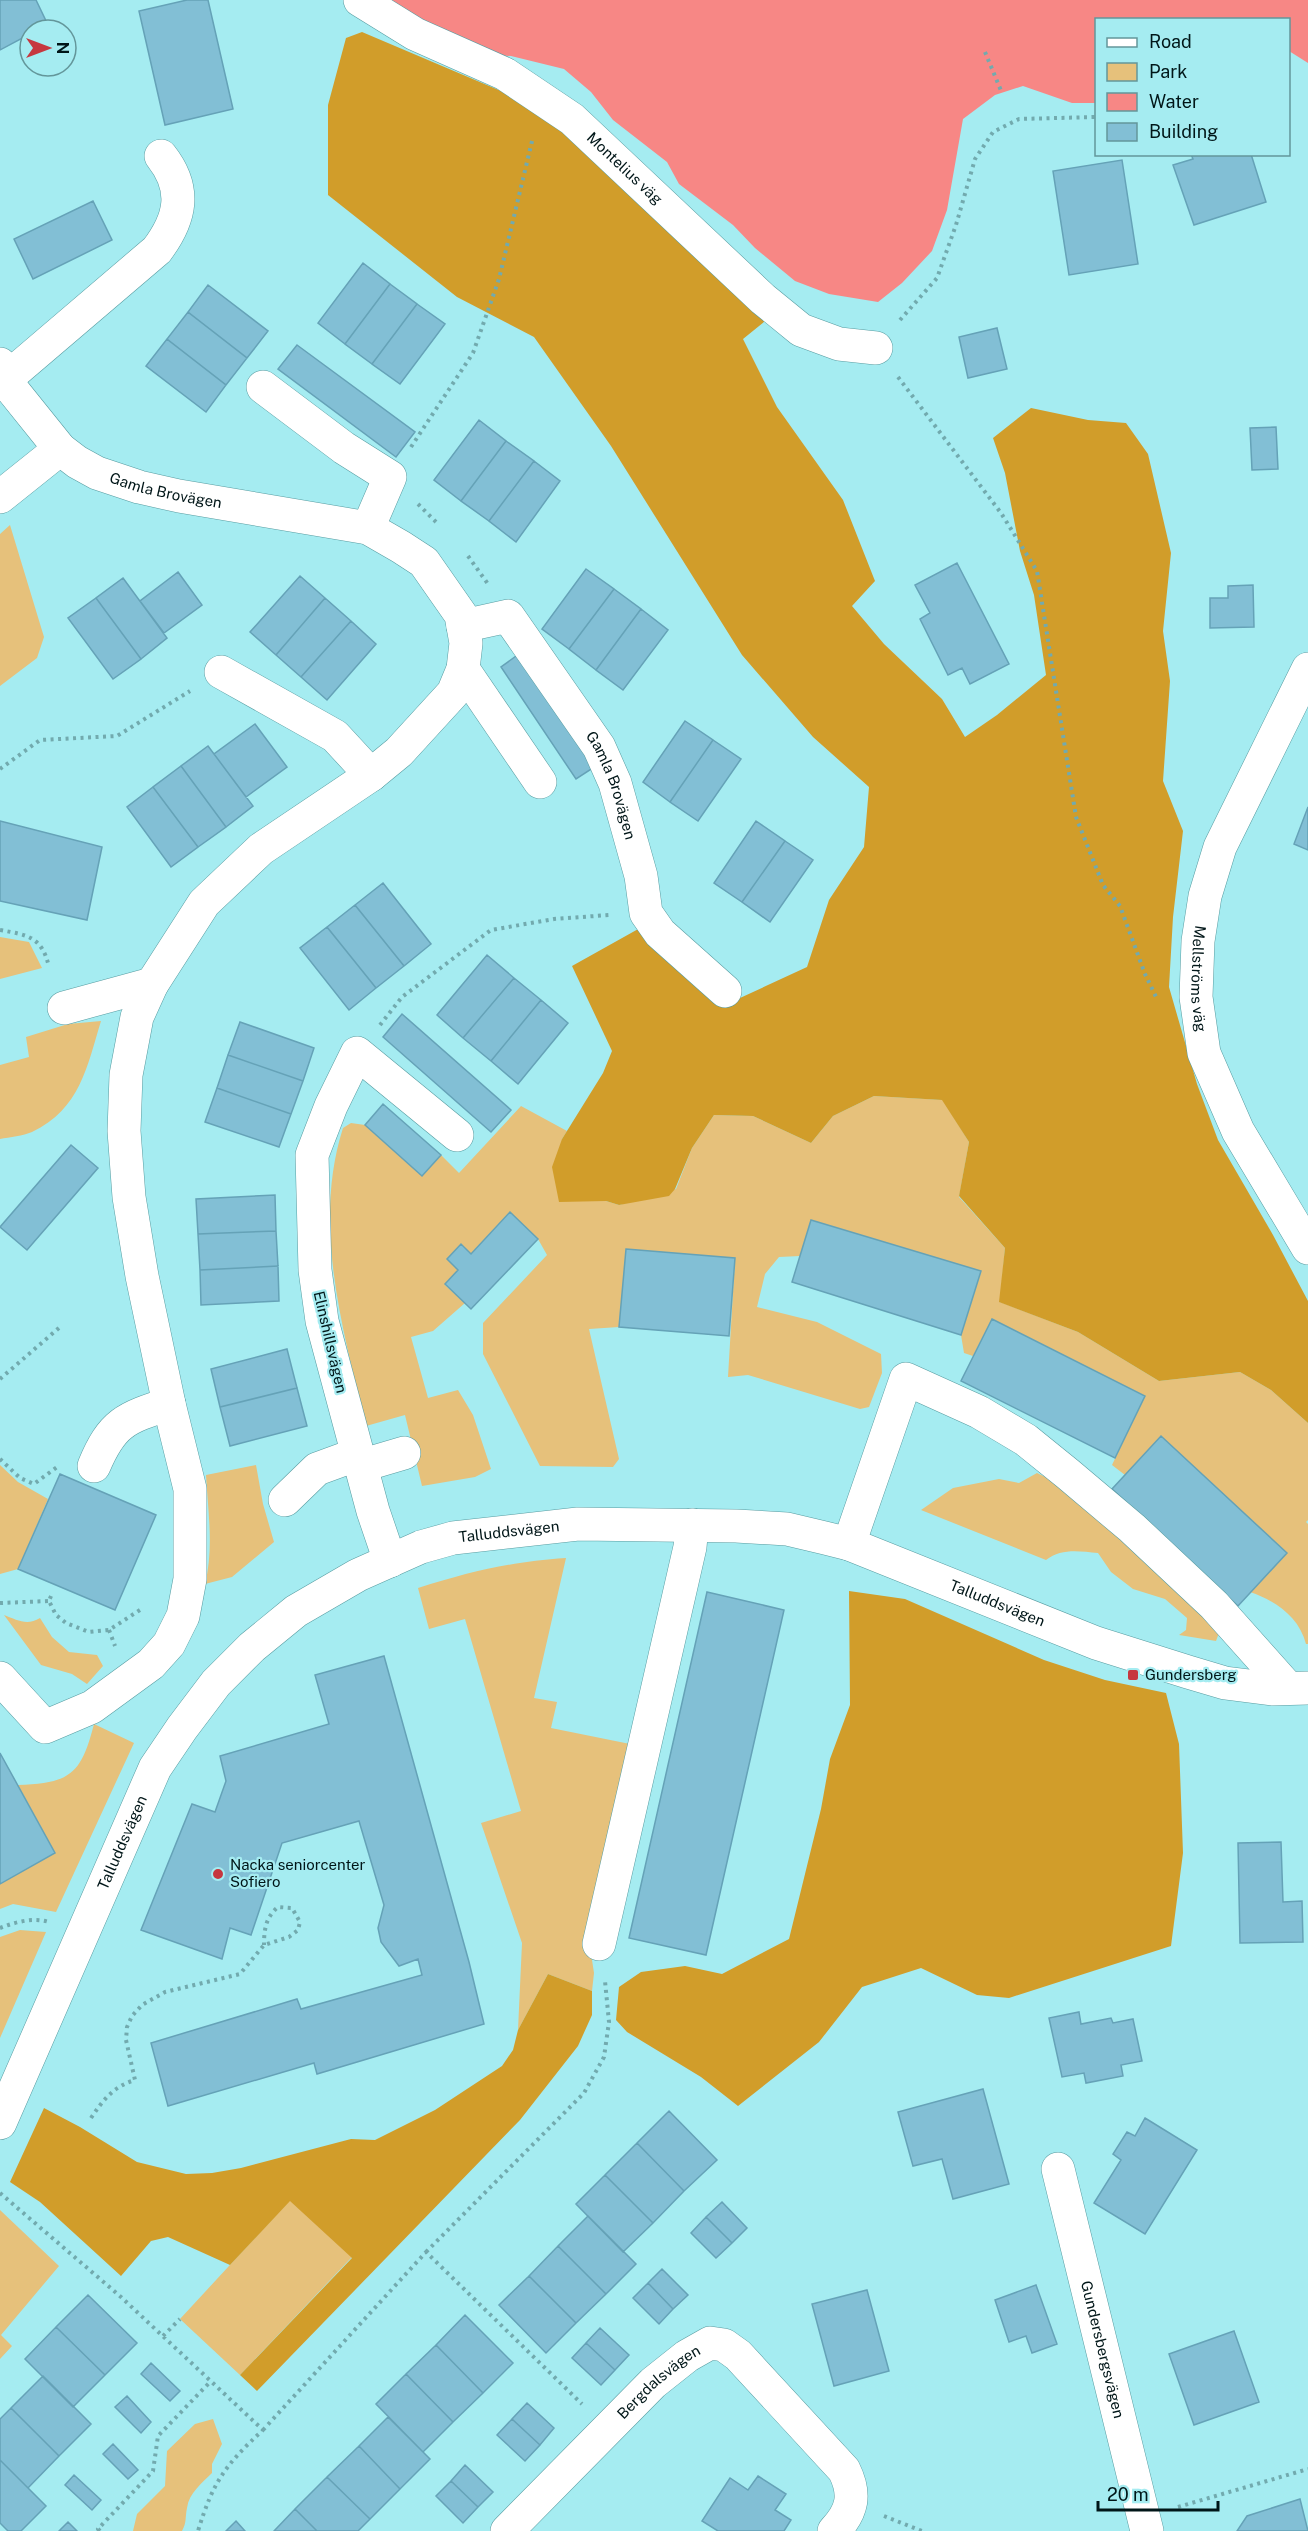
<svg xmlns="http://www.w3.org/2000/svg" width="1308" height="2531" font-family="'Public Sans',sans-serif">
<style>
.green{fill:#e6c17b}
.forest{fill:#d19d2a}
.water{fill:#f78785}
.building{fill:#82bfd5;stroke:#65a2b7;stroke-width:1.5}
.lines{fill:none;stroke-linecap:round;stroke-linejoin:round}
.minor-casing{stroke:#579ca1;stroke-width:34}
.path{stroke:#72aaae;stroke-width:4;stroke-dasharray:3 4.5;stroke-linecap:butt}
.minor{stroke:#fff;stroke-width:33}
.poi-dot{fill:#c6373f;stroke:#a5ecf1;stroke-width:2}
.labels{text-anchor:middle;stroke-width:4.5;stroke-linejoin:round;paint-order:stroke}
.street-label{font-size:15px;fill:#001618;stroke:#a5ecf1}
.poi-label{font-size:15px;fill:#001618;stroke:#a5ecf1;text-anchor:start}
</style>
<rect width="100%" height="100%" fill="#a5ecf1"/>
<path class="green" d="M10,525L44,637L37,658L0,686V534Z
M0,937L29,942L42,968L0,979Z
M101,1021C87,1067 80,1109 32,1132C23,1136 10,1137 0,1139V1065L29,1057L26,1037L68,1024Z
M874,1096L943,1100L969,1142L959,1197L1005,1248L1000,1302L1078,1332L1159,1381L1240,1372L1271,1390L1308,1423V1520L1306,1522L1308,1524V1644H1306C1299,1617 1276,1601 1250,1592L1160,1438L1125,1475L1112,1465L1145,1396L992,1319L973,1356L964,1353L961,1335L980,1271L811,1220L800,1256L779,1257L765,1274L757,1307L817,1322L881,1354L882,1373L869,1407L860,1409L748,1375L728,1377L735,1258L619,1327L589,1329L619,1459L613,1467L540,1466L483,1354V1323L547,1255L538,1239L510,1212L471,1254L461,1245L447,1259L458,1270L445,1285L465,1303L433,1331L411,1337L428,1398L458,1390L473,1415L491,1469L475,1477L422,1486L405,1415L366,1426C343,1330 312,1225 343,1128L351,1123L365,1125L422,1176L441,1155L459,1173L521,1106L567,1131L562,1139L559,1201H606L619,1205L676,1189L692,1148L714,1115L753,1116L811,1143L833,1116Z
M0,1465L18,1482L48,1499L18,1569L0,1574Z
M256,1465L263,1504L274,1542L232,1577L205,1584C214,1548 208,1512 206,1475Z
M1037,1473L1066,1487L1220,1630L1216,1641L1179,1635L1186,1630L1187,1618L1165,1599L1133,1589L1111,1572L1098,1553C1079,1551 1061,1548 1046,1560L921,1510L953,1488L999,1479L1019,1483Z
M566,1558L534,1698L557,1702L551,1728L635,1745L590,1947L594,1973L592,1991L548,1974L518,2030L522,1943L481,1823L521,1811L465,1619L429,1629L418,1588C472,1571 510,1562 566,1558Z
M4,1615C17,1620 27,1626 40,1618L52,1637L69,1652L97,1655L103,1666L87,1684L72,1674L41,1665Z
M94,1724L134,1743L56,1912L13,1904L0,1909V1884L55,1853L18,1785C70,1783 81,1775 94,1724Z
M20,1930L46,1932L0,2038V1937Z
M290,2200L352,2257L240,2375L180,2319Z
M0,2210L59,2266L1,2335L12,2346L0,2359Z
M213,2419L222,2444L212,2464V2473C202,2483 189,2493 187,2508C185,2517 187,2522 182,2531H133L137,2514L165,2486L167,2451L195,2424Z"/>
<path class="forest" d="M362,32L501,91L584,145L770,317L743,339L777,407L843,500L875,581L852,606L884,644L942,699L965,737L997,715L1046,675L1034,595L1020,551L1005,473L993,438L1031,408L1088,420L1126,423L1148,454L1171,553L1163,631L1170,681L1163,781L1183,831L1173,917L1169,987L1197,1084L1218,1140L1273,1235L1308,1301V1423L1271,1390L1240,1372L1159,1381L1078,1332L999,1302L1005,1248L959,1196L969,1142L942,1100L874,1096L833,1116L811,1143L753,1116L714,1115L692,1148L675,1189L669,1196L619,1205L606,1201L559,1202L552,1167L562,1139L603,1073L612,1051L572,966L640,928L718,998H740L807,967L829,900L864,847L869,787L813,737L742,655L611,446L534,337L457,297L328,195V105L346,38Z
M849,1591L905,1599L1044,1660L1105,1680L1166,1693L1179,1744L1183,1853L1171,1946L1009,1998L977,1995L921,1968L862,1987L819,2042L738,2106L701,2077L627,2032L616,2020L619,1987L641,1972L685,1966L722,1974L789,1939L821,1809L830,1759L850,1705Z
M548,1974L592,1991V2015L578,2046L520,2120L257,2391L240,2375L352,2258L290,2201L230,2265L168,2237L151,2241L121,2276L40,2202L10,2182L44,2108L80,2127L137,2162L186,2174L212,2173L241,2168L351,2139L375,2140L435,2110L502,2066L513,2050L518,2030Z"/>
<path class="water" d="M373,0H1308V63L1289,51L1288,20H1096V103H1072L1023,86L995,95L963,119L947,210L932,251L902,283L878,302L829,294L795,281L755,248L733,225L679,184L667,162L613,120L591,92L564,69L511,56L491,55Z"/>
<path class="building" d="M0,0H36L48,25L39,30H30V34L0,50Z
M187,0H208L233,109L165,125L139,11Z
M1191,154H1251L1266,202L1194,225L1173,165L1193,159Z
M1122,160L1138,264L1069,275L1053,171Z
M93,201L112,240L33,279L14,239Z
M363,263L390,284L345,344L318,323Z
M390,284L417,304L372,364L345,344Z
M208,285L268,331L247,358L188,312Z
M417,304L445,324L400,384L372,364Z
M188,312L247,358L226,385L167,339Z
M997,328L1007,369L968,378L959,337Z
M167,339L226,385L206,412L146,366Z
M297,345L415,432L396,457L278,369Z
M479,420L506,441L461,501L434,480Z
M1276,427L1278,469L1252,470L1250,428Z
M506,441L534,461L489,521L461,501Z
M534,461L560,481L516,542L489,521Z
M957,563L1009,664L970,684L962,668L948,675L920,619L930,613L915,585Z
M586,569L614,589L569,649L542,629Z
M178,572L202,605L164,633L140,601Z
M300,576L325,598L276,655L250,632Z
M123,578L167,638L141,659L96,598Z
M1253,585L1254,627L1210,628V598H1228V586Z
M614,589L641,609L596,670L569,649Z
M96,598L141,659L113,679L68,618Z
M325,598L351,621L301,677L276,655Z
M641,609L668,630L623,690L596,670Z
M351,621L376,644L327,700L301,677Z
M523,651L599,764L576,779L501,667Z
M685,721L713,740L670,802L643,782Z
M255,724L287,767L246,797L214,754Z
M713,740L741,759L698,821L670,802Z
M208,746L253,806L226,827L181,766Z
M181,766L226,827L198,847L153,787Z
M153,787L198,847L171,867L127,807Z
M1308,807V850L1294,844Z
M0,821L102,847L87,920L0,901Z
M756,821L785,841L742,902L714,883Z
M785,841L813,860L770,922L742,902Z
M383,883L431,944L404,966L355,905Z
M355,905L404,966L376,988L327,927Z
M327,927L376,988L349,1010L300,948Z
M487,955L514,978L463,1038L437,1015Z
M514,978L541,1000L491,1061L463,1038Z
M541,1000L568,1023L518,1084L491,1061Z
M402,1014L511,1110L491,1132L383,1037Z
M240,1022L314,1048L303,1081L228,1055Z
M228,1055L303,1081L291,1114L217,1088Z
M217,1088L291,1114L279,1147L205,1122Z
M383,1104L441,1155L422,1176L365,1125Z
M71,1145L98,1168L27,1250L0,1227Z
M275,1195L276,1231L198,1234L196,1199Z
M510,1212L538,1239L471,1309L445,1284L458,1270L447,1259L461,1244L471,1254Z
M811,1220L981,1271L961,1335L792,1282Z
M276,1231L278,1266L200,1270L198,1234Z
M626,1249L735,1258L729,1336L619,1327Z
M278,1266L279,1301L201,1305L200,1270Z
M992,1319L1145,1396L1115,1458L961,1381Z
M287,1349L297,1388L220,1407L211,1369Z
M297,1388L307,1426L230,1446L220,1407Z
M1161,1436L1287,1553L1238,1606L1112,1489Z
M60,1474L156,1515L115,1610L18,1569Z
M707,1592L784,1610L706,1955L629,1938Z
M384,1656L469,1962L484,2024L317,2074L314,2063L168,2106L151,2043L297,1999L301,2009L422,1975L418,1959L399,1966L381,1942L378,1928L384,1905L359,1821L282,1843L251,1935L230,1928L222,1959L141,1930L192,1804L215,1812L226,1781L220,1756L329,1724L315,1675Z
M0,1753L55,1853L0,1884Z
M1281,1842L1283,1902L1302,1901L1303,1942L1240,1943L1238,1843Z
M1079,2012L1081,2024L1111,2018L1113,2023L1133,2019L1142,2061L1121,2065L1123,2076L1086,2083L1084,2073L1062,2077L1049,2018Z
M983,2089L1009,2184L953,2199L942,2159L913,2166L898,2112Z
M669,2111L717,2160L684,2191L637,2143Z
M1145,2118L1197,2150L1145,2234L1094,2203L1121,2160L1113,2154L1127,2132L1135,2136Z
M637,2143L684,2191L653,2223L605,2175Z
M605,2175L653,2223L623,2252L576,2204Z
M722,2202L747,2228L732,2243L706,2217Z
M588,2216L636,2264L606,2294L558,2246Z
M706,2217L732,2243L716,2258L691,2233Z
M558,2246L606,2294L576,2323L529,2276Z
M662,2269L688,2295L673,2309L648,2283Z
M529,2276L576,2323L546,2353L499,2305Z
M648,2283L673,2309L659,2324L633,2298Z
M1036,2285L1057,2344L1032,2353L1026,2336L1009,2342L995,2300Z
M867,2290L889,2371L834,2386L812,2304Z
M88,2295L137,2343L105,2375L56,2327Z
M465,2315L513,2363L483,2393L436,2345Z
M56,2327L105,2375L73,2407L25,2359Z
M600,2328L629,2355L615,2370L586,2343Z
M1234,2331L1259,2402L1194,2425L1169,2354Z
M586,2343L615,2370L601,2385L572,2358Z
M436,2345L483,2393L453,2422L406,2374Z
M151,2363L180,2391L170,2401L141,2374Z
M406,2374L453,2422L423,2452L376,2404Z
M43,2376L91,2424L59,2456L11,2408Z
M127,2396L151,2422L141,2433L115,2407Z
M527,2403L554,2428L540,2445L512,2419Z
M11,2408L59,2456L28,2488L0,2460V2419Z
M388,2417L430,2459L400,2489L359,2446Z
M512,2419L540,2445L525,2461L497,2435Z
M113,2444L138,2470L128,2479L103,2454Z
M359,2446L400,2489L370,2519L327,2477Z
M0,2460L46,2506L21,2531H8L0,2523Z
M465,2465L493,2492L478,2507L451,2481Z
M74,2475L101,2500L92,2510L65,2485Z
M758,2476L786,2494L775,2510L791,2520L784,2531H718L702,2521L730,2478L748,2490Z
M327,2477L370,2519L358,2531H317L295,2509Z
M451,2481L478,2507L463,2523L436,2496Z
M1300,2499L1308,2531H1237L1247,2516Z
M295,2509L317,2531H274Z
M236,2521L245,2531H226Z
M68,2522L77,2531H59Z"/>
<g class="lines">
<defs>
<g id="minor">
<path id="s1" d="M360,0L415,34L505,74L572,119L763,299L801,330L839,344L876,348"/>
<path id="s2" d="M0,364L11,388L60,449L77,462L97,473L139,487L179,496L368,528L401,547L424,562L461,615L466,643L463,669L453,693L399,752L371,775L261,849L204,903L152,984L137,1017L126,1075L124,1131L129,1197L142,1276L169,1404L190,1489V1579L183,1616L169,1644L151,1664L92,1707L45,1727L0,1678"/>
<path d="M7,378L157,250C181,218 187,189 161,156"/>
<path d="M263,387L344,448L390,477L368,528"/>
<path d="M0,497L60,449"/>
<path id="s3" d="M463,626L508,616L599,747L615,783L641,876L646,913L660,933L725,991"/>
<path d="M463,669L540,782"/>
<path id="s4" d="M1308,669L1220,847L1205,896L1198,941L1196,997L1204,1053L1238,1131L1308,1248"/>
<path d="M221,672L335,736L371,775"/>
<path d="M64,1008L152,984"/>
<path d="M94,1466C112,1423 125,1418 169,1404"/>
<path d="M360,1466L404,1453"/>
<path d="M285,1500L317,1469L358,1454"/>
<path d="M849,1544L906,1379L979,1412L1026,1440L1068,1474L1132,1528L1214,1605L1288,1688"/>
<path d="M390,1561L373,1511L322,1321L315,1270L312,1155L331,1106L357,1053L457,1135"/>
<path d="M599,1944L690,1547L692,1525"/>
<path id="s5" d="M0,2123L155,1768L182,1728L216,1683L252,1647L296,1611L358,1575L421,1547L453,1538L578,1524L736,1526L787,1529L825,1538L849,1544L1096,1643L1188,1672L1225,1683L1272,1689L1308,1688"/>
<path id="s6" d="M1058,2169L1147,2531"/>
<path id="s7" d="M507,2531L653,2383L687,2356L710,2343L724,2345L738,2355L844,2470C856,2494 853,2511 834,2531"/>
</g>
</defs>
<use href="#minor" class="minor-casing"/>
<path class="path" d="M985,52L1002,93
M900,320L937,278L956,225L975,159L993,132L1019,119L1096,117
M898,377L1001,513L1037,571L1076,817L1103,885L1120,906L1145,974L1157,999
M411,447L473,353L499,279L533,137
M418,504L436,522
M468,556L488,584
M0,769L40,740L117,736L190,691
M0,930C27,935 42,936 49,967
M380,1025L402,997L491,930L554,919L609,915
M0,1379L60,1327
M0,1459L20,1478L34,1484L57,1467
M51,1596L49,1601L56,1615L66,1623L89,1632L109,1630L143,1608
M0,1603L49,1601
M109,1630L115,1646
M0,1928C16,1922 33,1917 49,1922
M91,2118C103,2100 114,2086 135,2080L126,2040L127,2027L132,2016L142,2005L165,1992L240,1974L264,1945L289,1937L298,1930L300,1922L292,1908L278,1907C266,1917 264,1929 264,1945
M0,2193L121,2297L263,2430C225,2465 213,2482 198,2531
M426,2252L584,2093L604,2057L609,2022L605,1981
M163,2336L180,2319
M263,2430L426,2252L582,2404
M1178,2507L1308,2469
M884,2516L922,2531
M100,2531L98,2529L153,2471L158,2436L210,2382"/>
<use href="#minor" class="minor"/>
</g>
<g class="poi-dot">
<rect x="1127" y="1669" width="12" height="12" rx="3"/>
<circle cx="218" cy="1874" r="6"/>
</g>
<g class="labels">
<g class="street-label">
<text dy="5" stroke="none"><textPath href="#s1" startOffset="316">Montelius väg</textPath></text>
<text dy="5" stroke="none"><textPath href="#s2" startOffset="220">Gamla Brovägen</textPath></text>
<text dy="5" stroke="none"><textPath href="#s3" startOffset="246">Gamla Brovägen</textPath></text>
<text dy="5" stroke="none"><textPath href="#s4" startOffset="333">Mellströms väg</textPath></text>
<text transform="translate(330 1342) rotate(77)" y="5">Elinshillsvägen</text>
<text dy="5" stroke="none"><textPath href="#s5" startOffset="830">Talluddsvägen</textPath></text>
<text dy="5" stroke="none"><textPath href="#s5" startOffset="1332">Talluddsvägen</textPath></text>
<text dy="5" stroke="none"><textPath href="#s5" startOffset="306">Talluddsvägen</textPath></text>
<text dy="5" stroke="none"><textPath href="#s6" startOffset="186">Gundersbergsvägen</textPath></text>
<text dy="5" stroke="none"><textPath href="#s7" startOffset="213">Bergdalsvägen</textPath></text>
</g>
<g class="poi-label">
<text x="1145" y="1680">Gundersberg</text>
<text x="230" y="1870">Nacka seniorcenter<tspan x="230" dy="17">Sofiero</tspan></text>
</g>
</g>
<rect x="1095" y="18" width="195" height="138" fill="#a5ecf1" stroke="#63969a" stroke-width="1.5"/>
<rect x="1107" y="38" width="30" height="9" fill="#ffffff" stroke="#63969a" stroke-width="1.5"/>
<text x="1149" y="48" font-size="18" fill="#001618">Road</text>
<rect x="1107" y="63" width="30" height="18" fill="#e6c17b" stroke="#63969a" stroke-width="1.5"/>
<text x="1149" y="78" font-size="18" fill="#001618">Park</text>
<rect x="1107" y="93" width="30" height="18" fill="#f78785" stroke="#63969a" stroke-width="1.5"/>
<text x="1149" y="108" font-size="18" fill="#001618">Water</text>
<rect x="1107" y="123" width="30" height="18" fill="#82bfd5" stroke="#63969a" stroke-width="1.5"/>
<text x="1149" y="138" font-size="18" fill="#001618">Building</text>
<g transform="translate(48 48) rotate(90)"><circle r="28" fill="#a5ecf1" stroke="#63969a" stroke-width="1.5"/>
<path d="M0-4.5L10 22L0 15L-10 22Z" fill="#c6373f"/>
<text y="-9" font-size="16" font-weight="bold" text-anchor="middle" fill="#001618">N</text>
</g>
<path d="M1098 2501v9h120v-9" fill="none" stroke="#001618" stroke-width="3"/>
<text x="1107" y="2501" font-size="18" fill="#001618" stroke="#a5ecf1" stroke-width="4.5" paint-order="stroke">20 m</text>
</svg>
